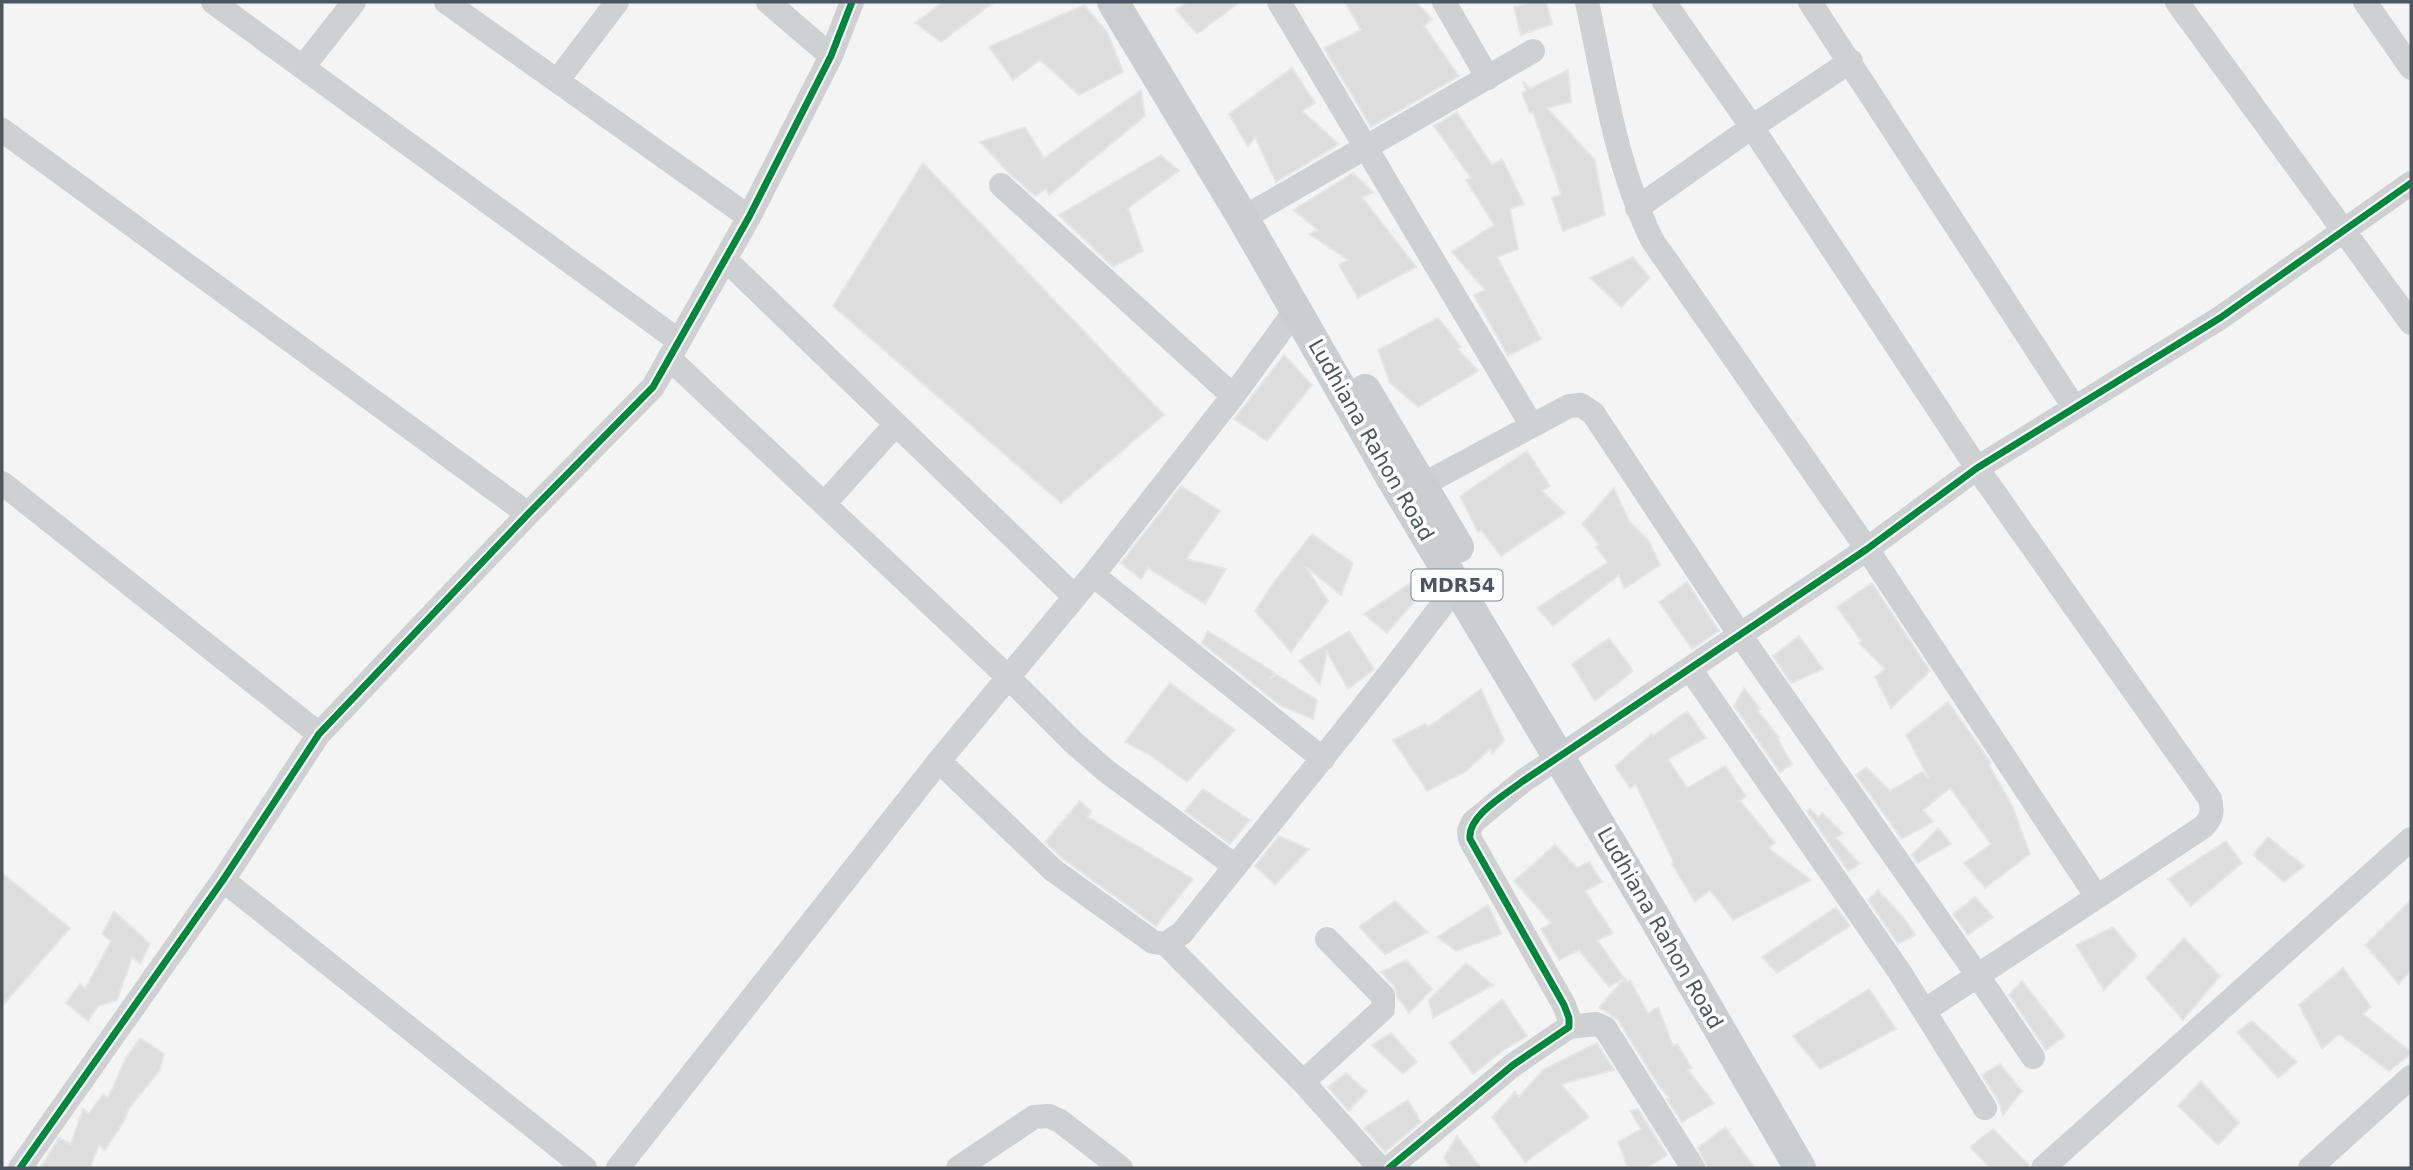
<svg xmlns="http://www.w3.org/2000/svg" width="2413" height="1170" font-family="'DejaVu Sans',sans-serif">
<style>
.building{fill:#ddddde;stroke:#e5e6e7;stroke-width:2}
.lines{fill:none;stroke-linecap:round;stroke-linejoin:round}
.minor{stroke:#ced0d2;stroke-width:24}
.major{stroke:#caced1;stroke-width:32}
.cycleway-casing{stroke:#fff;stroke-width:11}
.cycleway{stroke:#00873e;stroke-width:7}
.labels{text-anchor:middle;stroke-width:7;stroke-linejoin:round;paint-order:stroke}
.shield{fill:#fff;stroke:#808990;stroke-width:2}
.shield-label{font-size:19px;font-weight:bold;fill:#4a5661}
.street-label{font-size:21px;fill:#4a5661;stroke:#fff}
</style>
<rect width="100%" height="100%" fill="#f4f4f4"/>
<path class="building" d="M943,2H994L941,42L915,23Z
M1187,2H1240L1197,34L1176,10Z
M1345,2H1416L1432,19L1424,26L1459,76L1371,127L1324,48L1361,30Z
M1531,2H1546L1552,24L1521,35L1514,7Z
M1084,5L1107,32L1123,72L1079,95L1040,60L1013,80L989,47Z
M1292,68L1315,103L1302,111L1339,144L1276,182L1255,137L1248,147L1229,114Z
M1568,70L1571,102L1547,108L1595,160L1605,215L1563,231L1552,198L1561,194L1533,112L1530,113L1522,93L1526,91L1523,81L1530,89Z
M1141,90L1145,116L1049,195L1046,189L1035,196L1009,173L980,142L1025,127L1044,158Z
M1457,112L1492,165L1502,159L1524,204L1510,209L1518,249L1497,257L1541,339L1508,356L1474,295L1485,290L1452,252L1494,225L1466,180L1471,178L1434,126Z
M1161,155L1179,171L1128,208L1143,251L1113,267L1059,215Z
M923,163L1164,415L1061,503L833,306Z
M1353,173L1373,192L1362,197L1416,267L1358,298L1339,265L1348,260L1309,234L1318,230L1293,210Z
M1633,257L1650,278L1621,307L1590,278Z
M1438,318L1461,347L1458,349L1478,371L1418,407L1390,383L1378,350Z
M1284,355L1312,385L1267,441L1234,419Z
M1527,451L1550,486L1542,491L1565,513L1501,556L1481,530L1478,532L1460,496Z
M1181,486L1220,511L1186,559L1226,569L1205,604L1148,568L1141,579L1121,563Z
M1614,488L1629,521L1649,541L1660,565L1624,589L1619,575L1553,626L1537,608L1608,562L1596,547L1599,544L1582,524Z
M1312,534L1353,563L1341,595L1305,566L1328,601L1291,652L1255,611L1274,582Z
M1427,572L1432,581L1387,633L1364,614Z
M1687,582L1719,631L1692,649L1659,602Z
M1872,583L1930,671L1891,708L1875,677L1885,669L1859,643L1861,641L1837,607Z
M1208,631L1275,673L1272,677L1277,675L1317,700L1313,719L1281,706L1202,643Z
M1349,631L1374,669L1348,689L1327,652L1320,685L1299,661Z
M1799,636L1823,669L1791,683L1773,656Z
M1609,638L1633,671L1595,701L1572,664Z
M1170,683L1235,730L1187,782L1150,755L1125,742Z
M1744,688L1760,709L1758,711L1779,737L1777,738L1792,764L1780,772L1734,706Z
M1481,689L1504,740L1492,754L1490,749L1465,772L1427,791L1393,740L1425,724L1428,727Z
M1948,702L1991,763L1989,765L2012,806L2030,854L1985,888L1964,863L1991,844L1950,788L1923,810L1933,822L1902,839L1856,775L1866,767L1890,791L1922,772L1929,778L1906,735Z
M1687,711L1706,738L1668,759L1687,788L1725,766L1746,796L1740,801L1775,843L1768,848L1811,880L1733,920L1710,890L1695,902L1672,864L1674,863L1636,785L1630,788L1615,766L1652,734L1653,736Z
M1203,789L1250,820L1230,844L1185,811Z
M1080,801L1091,811L1088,817L1193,879L1156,926L1063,859L1045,842Z
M1810,809L1818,817L1823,813L1843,833L1836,838L1860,864L1848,871L1807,811Z
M1938,828L1951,844L1918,863L1912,855Z
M1279,836L1309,849L1275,885L1255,866Z
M2268,837L2304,866L2284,882L2253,855Z
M2226,841L2242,863L2191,906L2168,879Z
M1555,845L1577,868L1589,862L1602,882L1585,891L1613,933L1597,940L1624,978L1609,987L1579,950L1559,960L1541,929L1551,923L1514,881Z
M2,873L70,928L2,1006Z
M1878,890L1905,919L1915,935L1898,944L1868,900Z
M1975,897L1993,917L1968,935L1953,914Z
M2411,900V970L2399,984L2365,945Z
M1395,901L1428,932L1385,954L1359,927Z
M1488,905L1502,934L1456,951L1437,937Z
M1836,907L1850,926L1777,973L1762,957Z
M114,911L150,944L140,964L132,957L117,1000L98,1006L88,1021L66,1003L80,984L85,989L111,941L102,934Z
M2113,927L2137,956L2104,990L2076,945Z
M2184,938L2220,976L2183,1020L2146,978Z
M1406,960L1432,989L1409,1013L1398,998L1394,986L1381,972Z
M1466,963L1493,985L1433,1018L1429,1000Z
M2343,968L2371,1007L2363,1014L2411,1052V1054L2389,1071L2339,1034L2322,1049L2299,1005Z
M1625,978L1627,982L1630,980L1648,1014L1658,1007L1673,1046L1677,1044L1692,1068L1688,1070L1714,1103L1682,1122L1667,1099L1670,1098L1659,1086L1618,1020L1599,1007Z
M2022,981L2065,1036L2046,1050L2009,995Z
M1869,989L1896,1029L1820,1069L1793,1036Z
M1502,999L1527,1036L1502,1051L1473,1074L1450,1043Z
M2252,1021L2297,1062L2278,1078L2237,1032Z
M1391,1033L1417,1062L1403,1074L1372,1045Z
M140,1038L164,1054L160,1070L129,1108L124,1121L105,1150L99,1145L90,1168H40L59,1138L71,1144L83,1109L89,1114L103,1094L108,1098L126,1058Z
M1597,1043L1614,1070L1561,1084L1589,1117L1525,1162L1492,1117L1515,1092L1519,1097L1543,1070Z
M2000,1064L2022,1091L2003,1115L1998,1100L1982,1075Z
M1346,1073L1367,1091L1349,1111L1328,1087Z
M2201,1081L2239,1123L2218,1145L2178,1106Z
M1408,1100L1421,1122L1385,1152L1364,1128Z
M1638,1109L1667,1155L1646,1168H1628L1618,1142L1641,1129L1630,1111Z
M1725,1127L1755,1168H1708L1698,1148Z
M1993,1129L2029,1165V1168H1990L1970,1147Z
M1457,1136L1481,1168H1451L1444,1158Z"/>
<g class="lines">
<path class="minor" d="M213,2L679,341
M446,2L749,217
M768,2L831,56
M1279,2L1532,426
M1444,2L1488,78
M1587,2C1604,82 1616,166 1652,240L1867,549L2097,897
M1664,2L1752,127L1977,468L2210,799C2213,812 2212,818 2203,827L1924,1011
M1810,2L2074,407
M2177,2L2411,323
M2365,2L2411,68
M303,67L354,2
M557,81L617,2
M2,130L528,514
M1001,185L1233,396
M1637,208L1752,127L1851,61
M1243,218L1533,51
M726,260L1074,596
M669,358L1009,678L1073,742L1105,770L1235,866
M2,483L319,734
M1422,485L1569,406L1581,405L1593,413L1740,635L1978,976L2033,1057
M824,504L896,424
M1093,575L1323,759
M1690,669L1899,971L1985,1108
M939,761L1053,870L1153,942L1166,944L1182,933C1274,817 1369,704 1457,585
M223,880L585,1168
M1166,944L1303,1082L1380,1168
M1569,1027V1018L1564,1005L1470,839L1469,831L1473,822L1523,781L1867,549L1977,468L2220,318L2411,183
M1303,1082L1383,1009V996L1327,939
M20,1168L223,880L319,734L528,514L653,387L749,217L831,56L852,2
M618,1168L939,761L1093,575L1233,396L1295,311
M958,1168L1034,1117L1049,1116L1060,1121L1121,1168
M1389,1168L1513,1065L1569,1027L1596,1024L1605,1028L1693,1168
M2043,1168L2411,839
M2310,1168L2411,1077"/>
<path class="major" d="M1113,2L1243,218L1393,480L1652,913L1800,1168
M1365,390L1458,547"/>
<defs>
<path id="cycleway" d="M20,1168L223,880L319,734L528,514L653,387L749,217L831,56L852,2
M1389,1168L1513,1065L1569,1027V1018L1564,1005L1470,839C1467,816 1506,794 1523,781L1867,549L1977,468L2220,318L2411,183"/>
</defs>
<use href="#cycleway" class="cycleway-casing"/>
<use href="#cycleway" class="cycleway"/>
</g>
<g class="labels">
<rect class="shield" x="1411.5" y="569.5" width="91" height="31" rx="5"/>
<g class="shield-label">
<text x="1457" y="592">MDR54</text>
</g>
<g class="street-label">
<text transform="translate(1371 440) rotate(60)" y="7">Ludhiana Rahon Road</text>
<text transform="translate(1660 928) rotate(60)" y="7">Ludhiana Rahon Road</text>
</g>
</g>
<rect width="2413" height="1170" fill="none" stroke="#4a5661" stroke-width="7"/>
</svg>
